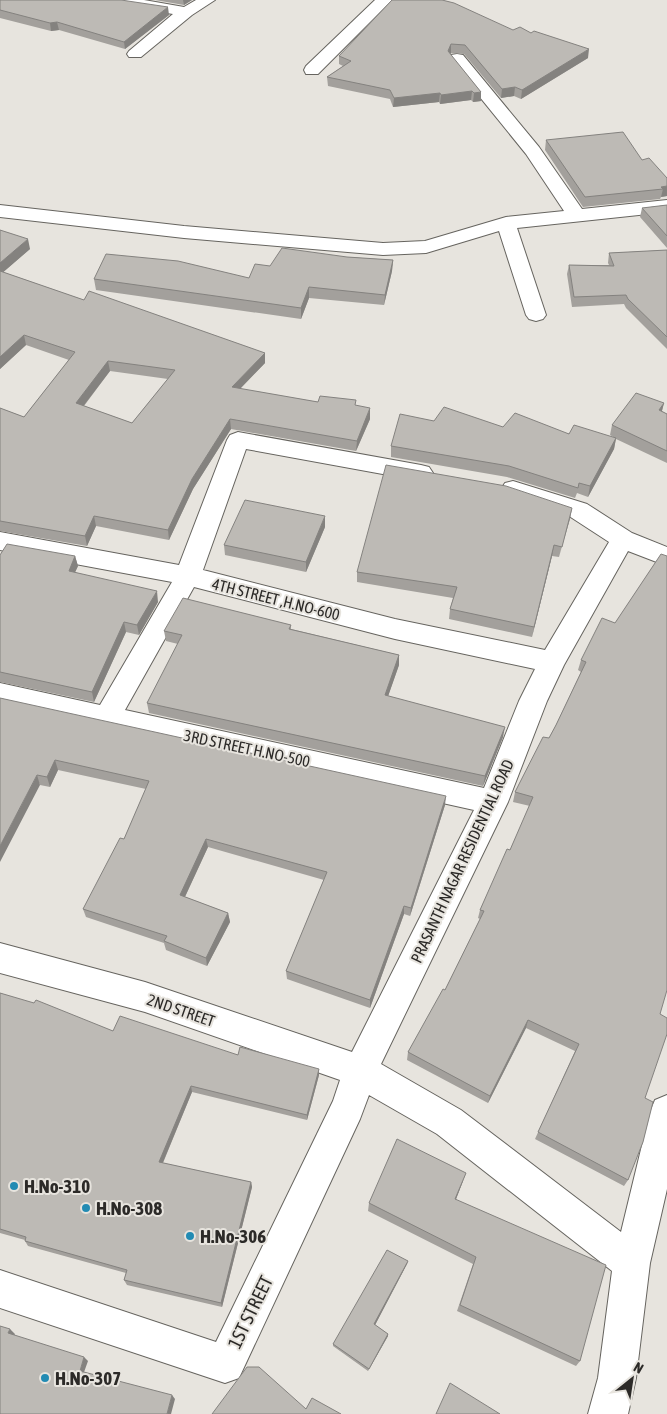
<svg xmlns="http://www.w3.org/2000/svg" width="667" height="1414" font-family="'Asap Condensed',sans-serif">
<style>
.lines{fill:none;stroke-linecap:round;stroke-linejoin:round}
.minor-casing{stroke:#66645f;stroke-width:2}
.minor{fill:#fff;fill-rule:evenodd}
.wall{fill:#a3a09c;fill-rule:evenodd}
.shaded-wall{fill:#84827f}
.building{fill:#bdbab5;stroke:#84827f;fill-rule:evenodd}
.poi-dot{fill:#228bb3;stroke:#e7e4de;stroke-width:2}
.labels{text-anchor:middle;stroke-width:4;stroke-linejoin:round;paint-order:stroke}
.street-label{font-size:16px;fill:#2c2a28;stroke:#e7e4de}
.near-poi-label{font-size:19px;font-weight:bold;fill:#2c2a28;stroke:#e7e4de;text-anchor:start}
.near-street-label{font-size:19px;fill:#2c2a28;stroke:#e7e4de}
</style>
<rect width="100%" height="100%" fill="#e7e4de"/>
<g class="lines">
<defs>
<path id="minor" d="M109,0H144L184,7L196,0H215L192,15L141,57H129L127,54L129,51L173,14L117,5Z
M375,0H392L318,74H306L304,70L306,66Z
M457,54L463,55L539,147L582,209L667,200V212L517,228L546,315L543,319L536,321L529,319L526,315L499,231L426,253L383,255L184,238L0,217V205L184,226L383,243L425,241L506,217L564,211L526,154L449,59L451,55Z
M238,432L421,465L429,467L433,473L429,479L421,481L246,449L203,570L395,619L545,650L609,542L569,516L505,495L501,489L505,483L513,481L587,504L632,533L667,547V566L628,551L564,665L547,701L508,802L381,1064L461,1110L621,1232L650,1112L655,1100L667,1095V1189L650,1263L636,1378L628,1414H588L598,1378L612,1271L437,1134L369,1095L360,1119L239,1378L225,1383L0,1308V1270L216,1342L333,1101L340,1080L145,1012L0,973V943L145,982L352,1052L474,810L0,705V683L100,705L172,582L0,550V532L179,565L227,440L230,435ZM194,587L395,639L535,669L519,701L484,788L125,710Z"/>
</defs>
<use href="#minor" class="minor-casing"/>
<use href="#minor" class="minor"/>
</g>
<path class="wall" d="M0,0L169,15L125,49L59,30L51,31L0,18Z
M155,0H192L184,5Z
M513,30L531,33L588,58L521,99L514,96L501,98L464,54L451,53L450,54L481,92V101L473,102L471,100L440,104L439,102L393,107L390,99L328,86L327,77L343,66L339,64V56Z
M546,140L642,160L667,178V196L661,197L660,199L583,207L545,150Z
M667,205V248L640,217L642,208Z
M0,230L30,249L3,272L265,363L240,389L318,402L356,406L370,419L356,451L231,429L193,489L169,540L96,526L87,546L0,531V408L24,417L69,360L26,345L0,369ZM110,371L168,379L132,423L84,406Z
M667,250V349L626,308L624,304L572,307L567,274L569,265H609L608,263L609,253Z
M347,257L393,260L392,271L384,305L309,298L301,319L96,290L94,279L249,278L270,266Z
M664,403L662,411L667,414V463L616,439L614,449L588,497L577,493L575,498L507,477L391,457V446L434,421L503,427L615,438L610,435L612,425Z
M572,508L559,557L552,556L532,637L449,619L450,609L453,598L357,582V572Z
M325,527L306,572L225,555L224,545Z
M0,555L75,556L78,566L75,572L158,602L139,635L126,632L94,702L0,682Z
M615,623L660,1014L645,1098L628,1180L624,1186L535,1139L575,1051L526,1028L488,1103L407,1060L408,1052L445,990L480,919L478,918L480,910L510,850L530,806L513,802L515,792L549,738L556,725L581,672L578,670L581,660Z
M291,625V629L399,655V665L388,696L503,737L483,786L149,713L147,703L178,644L166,641L164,631Z
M0,698L445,805L410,916L404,914L370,1008L287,979L286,971L324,880L208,847L185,897L228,913L230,922L207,966L166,950L164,943L86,917L83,909L124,839L146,789L58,770L50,787L40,785Z
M0,993L113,1031L238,1055L319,1075L307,1120L192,1092L163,1163L251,1182L252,1187L222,1307L127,1285L124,1280L126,1273L28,1246L25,1241V1240L0,1233Z
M463,1181L456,1199L580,1361L576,1366L457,1311L473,1264L368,1211L369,1203Z
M408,1261L407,1264L375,1325L388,1334V1336L368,1371L333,1346V1344Z"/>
<path class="shaded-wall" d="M183,0H192L184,5Z
M168,7L169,15L125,49L124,42Z
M57,22L59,30L51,31L50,23Z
M451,44V53L448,60V51Z
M589,49L588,58L521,99L522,90Z
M515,87L514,96L501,98L502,89Z
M472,91L471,100L440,104L441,95Z
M481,92V101L473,102L474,93Z
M440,93L439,102L393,107L394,98Z
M667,186V196L661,197L663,189L661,187Z
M28,239L30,249L0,275V263Z
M393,260L392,271L384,305L385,295Z
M309,287V298L301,319V308Z
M24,335L26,345L0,369V357Z
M265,353V363L232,397V387Z
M108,361L110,371L78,413L76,403Z
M664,403L661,414L659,410Z
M370,408V419L356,451L357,441Z
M230,419L231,429L193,489L169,540L168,530L192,479Z
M616,438L614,449L588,497L590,486Z
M572,508L570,519L559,557L562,547Z
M94,516L96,526L87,546L85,536Z
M325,516V527L306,572V562Z
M554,545L552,556L532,637L534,627Z
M75,556L78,566L71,581L69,571Z
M157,591L158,602L139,635L137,625Z
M124,622L126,632L94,702L92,692Z
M399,655V665L385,705V695Z
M505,727L503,737L483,786L485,776Z
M55,760L58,770L50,787L47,777Z
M37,775L40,785L0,862V846Z
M446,796L445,805L410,916L411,908Z
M206,839L208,847L182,903L180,895Z
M404,906V914L370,1008V1000Z
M228,913L230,922L207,966L206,958Z
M528,1020L526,1028L488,1103L490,1096Z
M319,1069V1075L307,1120V1115Z
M191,1086L192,1092L161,1167L159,1162Z
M466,1173L463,1181L453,1207L455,1199Z
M251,1182L252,1187L222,1307L221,1303Z
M408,1261L407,1264L374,1327V1324Z
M10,1329L15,1334L13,1338L8,1333Z
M388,1334V1336L368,1371L369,1369Z
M84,1357L88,1361L83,1375L80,1371Z
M172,1395L175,1399L171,1414H167Z"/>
<path class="building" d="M0,0H121L168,7L124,42L57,22L50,23L0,10Z
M392,0H442L454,3L513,30L520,27L531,33L534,31L589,49L522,90L515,87L502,89L465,45L451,44L448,51L481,92L474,93L472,91L441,95L440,93L394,98L390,90L327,77L351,61L339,56Z
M623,132L642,160L649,158L667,178V186L661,187L663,189L585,197L546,140Z
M667,205V236L642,208Z
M0,230L28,239L0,263Z
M282,248L347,257L393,260L385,295L309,287L301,308L94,279L106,254L178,261L249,278L255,264L270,266Z
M667,250V337L628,299L626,295L574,297L569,265L614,266L609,253Z
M0,271L84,300L89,291L265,353L232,387L318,402L320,396L356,400L355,405L370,408L357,441L230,419L192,479L168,530L94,516L85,536L0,521V408L24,417L75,352L24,335L0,357ZM108,361L175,370L132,423L76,403Z
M636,393L664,403L659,410L667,414V451L612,425Z
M444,407L503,427L515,413L569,434L574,425L616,438L590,486L579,483L578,488L509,466L391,446L400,414L434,421Z
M386,465L506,486L572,508L562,547L554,545L534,627L450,609L457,587L357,572Z
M245,500L325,516L306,562L224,545Z
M7,544L75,556L69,571L157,591L137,625L124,622L92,692L0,672V555Z
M661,554L667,556V990L660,1014L667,1018V1034L645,1098L653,1102L643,1142L628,1180L538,1132L579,1044L528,1020L490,1096L408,1052L443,989L445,990L484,911L480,910L507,849L510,850L533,797L515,792L543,737L549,738L556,725L586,662L581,660L602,618L615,623Z
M183,598L291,625L289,629L399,655L385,695L505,727L485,776L147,703L182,635L164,631Z
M0,698L446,796L411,908L404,906L370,1000L286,971L327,872L206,839L180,895L228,913L206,958L164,941L167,936L83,909L120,838L124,839L149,781L55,760L47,777L37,775L0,846Z
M0,993L34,1003L36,1000L113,1031L120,1016L238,1055L240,1047L319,1069L307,1115L191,1086L159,1162L251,1182L221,1303L124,1280L127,1270L25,1241L26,1237L0,1229Z
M397,1139L466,1173L455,1199L606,1265L580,1361L460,1305L476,1257L369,1203Z
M387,1250L408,1261L374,1324L388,1334L369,1369L333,1344Z
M0,1326L10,1329L8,1333L84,1357L80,1371L172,1395L167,1414H0Z
M247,1367H259L306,1409L312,1398L341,1414H212Z
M450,1383L500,1414H436Z"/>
<g class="poi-dot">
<circle cx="14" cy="1186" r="5"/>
<circle cx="86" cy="1208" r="5"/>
<circle cx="190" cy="1236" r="5"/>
<circle cx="45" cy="1378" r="5"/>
</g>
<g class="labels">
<g class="street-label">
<text transform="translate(276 599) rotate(14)" y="6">4TH STREET ,H.NO-600</text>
<text transform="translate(247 748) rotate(12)" y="6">3RD STREET H.NO-500</text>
<text transform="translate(462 861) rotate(-65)" y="6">PRASANTH NAGAR RESIDENTIAL ROAD</text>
<text transform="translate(181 1010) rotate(19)" y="6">2ND STREET</text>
</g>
<g class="near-poi-label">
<text x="24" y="1193">H.No-310</text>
<text x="96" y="1215">H.No-308</text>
<text x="200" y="1243">H.No-306</text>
<text x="55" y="1385">H.No-307</text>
</g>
<g class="near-street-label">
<text transform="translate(250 1312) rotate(-64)" y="7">1ST STREET</text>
</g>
</g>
<g transform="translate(632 1379) rotate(30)" stroke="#e7e4de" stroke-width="4" paint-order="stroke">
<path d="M0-4L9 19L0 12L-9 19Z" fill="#2c2a28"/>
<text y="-8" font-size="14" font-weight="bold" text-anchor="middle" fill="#2c2a28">N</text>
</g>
</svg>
